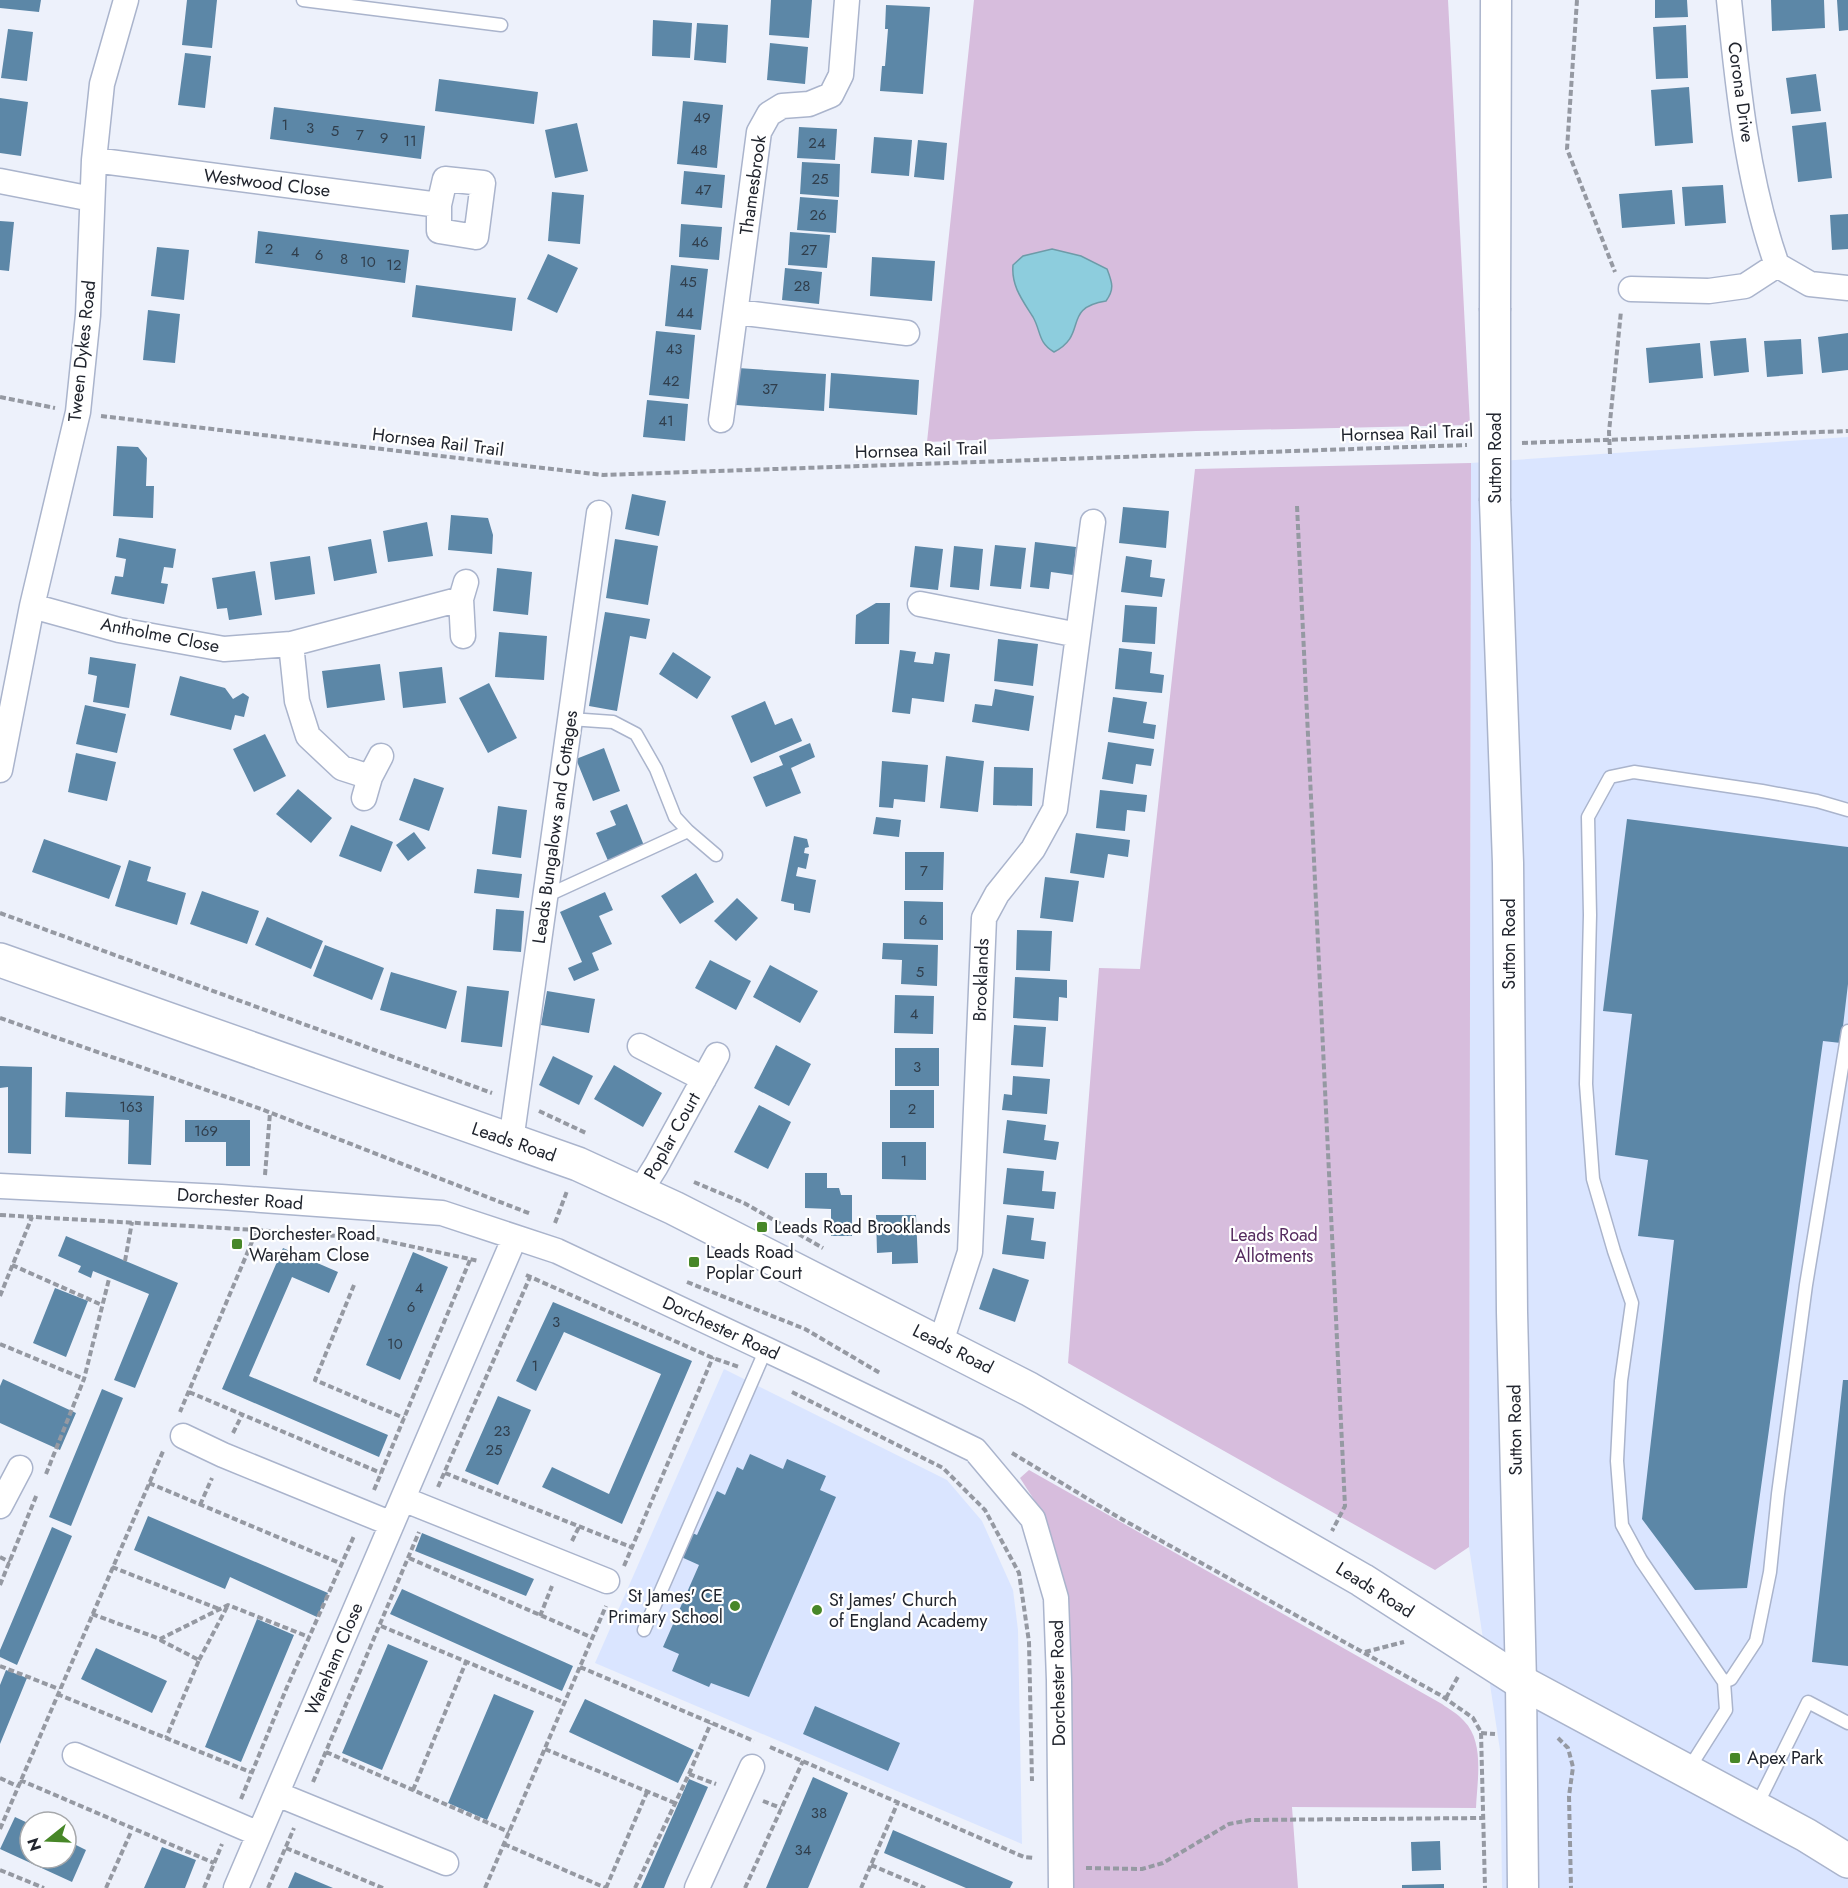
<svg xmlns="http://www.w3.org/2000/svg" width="1848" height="1888" font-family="Jost,sans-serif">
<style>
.built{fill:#dae5ff}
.green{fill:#d7bddd}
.water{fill:#8dcddd;stroke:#6d9ba8;stroke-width:1.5}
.building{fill:#5c87a7}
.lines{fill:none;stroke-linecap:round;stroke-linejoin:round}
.service-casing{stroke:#aab4cc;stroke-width:15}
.minor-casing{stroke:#aab4cc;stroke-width:27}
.tertiary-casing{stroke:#aab4cc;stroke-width:33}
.secondary-casing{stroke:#aab4cc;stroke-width:36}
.path{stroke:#9599a2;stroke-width:4;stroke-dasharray:6 3;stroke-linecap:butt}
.service{stroke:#fff;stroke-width:12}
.minor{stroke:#fff;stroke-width:24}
.tertiary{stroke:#fff;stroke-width:30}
.secondary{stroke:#fff;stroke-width:33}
.tertiary-bridge-casing{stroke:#aab4cc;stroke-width:33;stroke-linecap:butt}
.tertiary-bridge{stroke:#fff;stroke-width:30}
.poi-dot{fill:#478728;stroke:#fff;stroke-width:2}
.labels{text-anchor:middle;stroke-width:4.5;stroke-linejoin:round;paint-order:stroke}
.number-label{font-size:15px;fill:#303e4c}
.street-label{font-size:18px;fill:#21252e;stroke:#fff}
.poi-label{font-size:18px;fill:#21252e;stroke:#fff;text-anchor:start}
.park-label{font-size:18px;fill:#552b5f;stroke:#fff}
</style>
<rect width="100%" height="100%" fill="#edf1fb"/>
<path class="built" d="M1848,437V1888H1502L1500,1750L1469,1547L1471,463Z
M724,1369L947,1480L982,1521L1013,1590L1018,1630L1022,1844L595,1663Z"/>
<path class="green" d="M974,0H1448L1470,425L1196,431L927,442Z
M1471,463L1469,1547L1435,1570L1068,1363L1099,968L1140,969L1195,469Z
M1029,1470L1442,1704C1449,1709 1458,1714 1464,1721C1485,1742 1477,1782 1476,1808L1292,1807L1298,1888H1074L1069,1600L1044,1515L1020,1478Z"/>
<path class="water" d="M1052,249L1081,256L1107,269C1112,282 1115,289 1106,301C1061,308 1089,334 1054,352C1038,343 1041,331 1033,317C1023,301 1011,286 1013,265L1023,256Z"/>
<path class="building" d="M0,0H41L39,12L0,8Z
M187,0H217L212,48L182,45Z
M771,0H812L809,38L769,35Z
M1655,0H1687L1688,17L1655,18Z
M1771,0H1824L1825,28L1772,31Z
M1837,0H1848V30L1839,31Z
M886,5L930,7L923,94L880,91L882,66H885L888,29H885Z
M653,20L692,23L690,58L652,56Z
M697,23L728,25L726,63L694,60Z
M1686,25L1688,78L1656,79L1653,27Z
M8,29L33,32L27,81L1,78Z
M770,43L808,47L805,84L767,80Z
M185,53L211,56L205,108L178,105Z
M1816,74L1821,111L1791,114L1786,78Z
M439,79L538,92L534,124L435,111Z
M1689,87L1693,143L1655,146L1651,90Z
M0,98L28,102L21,156L0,153Z
M683,101L723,105L717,168L677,164Z
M274,107L425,126L421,159L270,139Z
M1826,122L1832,178L1798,182L1792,126Z
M577,123L588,171L555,178L545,130Z
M799,127L837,129L835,160L797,158Z
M874,137L912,140L909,176L871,173Z
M918,140L947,143L944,180L914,177Z
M802,162L840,164L839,197L800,194Z
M684,171L725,175L722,208L681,204Z
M1723,185L1726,223L1685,226L1682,187Z
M1672,190L1675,224L1622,228L1619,194Z
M552,192L584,195L580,244L548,241Z
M800,197L838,200L836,233L797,230Z
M1848,214V249L1832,250L1830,215Z
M0,221L14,222L9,271L0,270Z
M681,224L722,227L719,260L679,257Z
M258,231L409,250L405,283L255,263Z
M790,232L830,235L827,268L788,265Z
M157,247L189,250L184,300L151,296Z
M548,254L578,268L557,313L527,299Z
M872,257L935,261L932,301L870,296Z
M671,265L708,269L701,330L665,326Z
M785,268L822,272L819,304L782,300Z
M416,285L516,298L512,331L412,317Z
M148,310L180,314L175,363L143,360Z
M656,331L695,335L689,399L649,395Z
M1848,333V370L1822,373L1818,337Z
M1746,338L1749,372L1714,376L1710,341Z
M1801,339L1803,374L1767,377L1764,341Z
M1700,343L1703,378L1649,383L1646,348Z
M738,368L826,374L824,411L736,405Z
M831,373L919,380L917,415L829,408Z
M647,400L688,404L685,441L643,437Z
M117,446L138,447L147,458L146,486H154L153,518L113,516Z
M632,494L666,501L659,536L625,529Z
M1123,507L1169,511L1166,548L1119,543Z
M451,515L488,518L493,535L492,554L448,550Z
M427,522L433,556L388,562L383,531Z
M119,538L176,549L173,568L164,567L161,583L168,584L164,604L111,594L115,576L123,577L126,559L116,557Z
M371,539L377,573L334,581L328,547Z
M615,539L658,546L648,605L606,598Z
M1035,542L1076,547L1073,575L1051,572L1049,589L1030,587Z
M995,545L1026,548L1021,589L990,586Z
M915,546L943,549L938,590L910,587Z
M954,546L983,549L979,590L950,587Z
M310,556L315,594L275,600L270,562Z
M1126,556L1152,560L1150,577L1165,579L1162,597L1121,592Z
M497,568L532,572L528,615L493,611Z
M255,571L262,615L229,620L227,608L217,609L212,578Z
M876,603H890L889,644H855L856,615Z
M1125,605L1157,607L1155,644L1122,642Z
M605,612L650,619L646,639L630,636L617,711L589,706Z
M499,632L547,636L544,680L495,677Z
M998,639L1038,644L1033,686L994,681Z
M1119,648L1152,652L1150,673L1164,675L1162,693L1115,689Z
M900,650L916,652L914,662L933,664L935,652L950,654L944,702L912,698L910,714L892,712Z
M673,652L711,677L697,699L659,674Z
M90,657L136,664L129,708L93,702L97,676L88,674Z
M380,664L385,700L327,708L322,671Z
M442,667L446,703L403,708L399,672Z
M180,676L225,688L233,699L243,693L249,697L244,717L235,715L231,730L170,715Z
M489,683L517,738L488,753L459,698Z
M995,689L1034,696L1029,731L972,722L975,704L992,706Z
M1113,697L1147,702L1143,723L1156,725L1154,739L1108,732Z
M765,701L775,725L792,718L802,741L751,763L731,716Z
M85,705L126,714L117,753L76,744Z
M265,734L286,776L254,792L233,749Z
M1108,742L1154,749L1151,766L1136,764L1133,784L1102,779Z
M810,743L815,757L791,768L801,793L766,807L753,777L783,765L779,756Z
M604,748L620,791L593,801L576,759Z
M76,753L116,762L107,801L68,792Z
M946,756L984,761L978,812L940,808Z
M882,761L928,765L925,802L894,799L893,808L879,807Z
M994,767L1033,768L1032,806L993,805Z
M414,778L444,788L429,831L399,820Z
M298,789L332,818L311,843L276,814Z
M1100,790L1147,795L1145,812L1127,810L1125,831L1096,828Z
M627,804L645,848L609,863L596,833L616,825L610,811Z
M498,806L527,810L521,858L492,854Z
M876,817L901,820L899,837L873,834Z
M1627,819L1848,847V984L1841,1043L1823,1041L1747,1588L1695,1590L1642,1519L1674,1240L1638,1236L1648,1160L1615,1155L1632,1014L1603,1011Z
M351,825L393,842L381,872L339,856Z
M414,832L426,848L408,861L396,845Z
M1076,833L1130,840L1128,857L1108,854L1104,878L1070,873Z
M794,836L807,839L809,847L805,848L804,853L809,854L806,869L798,867L796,876L816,880L810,913L794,910V904L781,901Z
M44,839L121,866L109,899L32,872Z
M905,852H944L943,890H905Z
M129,860L151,867L147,881L186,893L177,925L115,906Z
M477,869L522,874L519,898L474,893Z
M696,873L714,902L680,924L661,896Z
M1045,877L1079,881L1073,922L1040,918Z
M202,891L259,911L247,944L190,924Z
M605,892L613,910L599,916L612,944L592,953L599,970L574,981L568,968L582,962L560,912Z
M737,898L758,918L736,941L714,921Z
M904,901L943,902V940L904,939Z
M496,909L524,911L521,952L493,950Z
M267,917L323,941L311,969L255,945Z
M1017,930L1052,931L1050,971L1016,970Z
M883,943L938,945L937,986L901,984L902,960L882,959Z
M325,945L384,968L372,1000L313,976Z
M710,960L751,981L736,1010L695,988Z
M770,965L818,991L800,1023L753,997Z
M391,972L457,991L446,1029L380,1010Z
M1015,977L1067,980V998L1059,997L1058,1021L1013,1018Z
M467,986L509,991L502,1047L461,1042Z
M547,991L595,999L589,1033L541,1025Z
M895,995L934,996L933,1034L894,1033Z
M1014,1025L1046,1027L1043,1067L1011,1065Z
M776,1045L811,1064L789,1106L754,1088Z
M895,1048H939V1086H895Z
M553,1056L593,1076L579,1105L539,1085Z
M614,1065L662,1093L643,1127L594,1099Z
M0,1066L32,1067L31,1154L8,1153V1087L0,1088Z
M1013,1076L1050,1079L1047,1114L1002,1110L1004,1094L1012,1095Z
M890,1090H934V1128H890Z
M66,1092L154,1096L151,1165L128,1164L129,1120L65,1117Z
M759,1105L791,1122L768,1169L734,1152Z
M185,1120H250V1166H226V1142H185Z
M1007,1120L1046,1125L1044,1140L1059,1142L1056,1160L1003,1153Z
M882,1142H926V1180L882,1179Z
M1007,1168L1044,1171L1042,1191L1056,1192L1054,1209L1003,1204Z
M805,1173H827V1188H839L841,1195H852V1236H831V1209L805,1208Z
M876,1215H916L918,1263L892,1264V1252L877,1253Z
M1007,1215L1034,1218L1031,1240L1046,1242L1044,1259L1002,1254Z
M66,1236L178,1283L135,1388L114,1380L149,1294L93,1271L91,1278L78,1272L81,1266L58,1256Z
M283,1248L338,1272L329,1293L292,1277L249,1376L388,1435L379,1457L222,1389Z
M413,1252L448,1267L400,1380L366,1365Z
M993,1268L1029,1280L1015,1322L979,1309Z
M55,1288L88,1301L66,1357L33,1343Z
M553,1302L692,1361L622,1524L542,1487L552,1467L609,1494L661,1374L564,1332L536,1391L516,1381Z
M3,1379L76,1413L60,1450L0,1423V1386Z
M1843,1380H1848V1666L1812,1662Z
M102,1389L123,1398L71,1526L49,1517Z
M498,1396L531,1410L498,1485L465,1471Z
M750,1454L783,1469L787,1459L826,1476L820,1490L836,1497L749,1697L711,1683L709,1687L672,1671L679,1654L663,1647L699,1565L679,1556L690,1532L697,1535L717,1491L725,1495L737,1467L743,1470Z
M148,1516L328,1593L317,1617L230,1577L225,1589L134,1550Z
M52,1527L72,1536L17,1665L0,1657V1650Z
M422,1533L534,1579L526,1596L415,1551Z
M402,1589L573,1666L562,1691L390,1614Z
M257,1619L294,1635L241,1762L205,1747Z
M388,1644L428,1661L382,1770L342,1753Z
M96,1648L167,1681L152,1713L81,1679Z
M6,1670L27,1678L0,1744V1685Z
M494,1694L534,1711L487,1820L448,1803Z
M585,1699L694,1750L678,1783L569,1732Z
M815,1706L900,1743L888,1771L803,1734Z
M813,1777L848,1793L809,1886L808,1888H766Z
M689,1779L708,1787L668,1878L664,1888H641Z
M15,1817L30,1824V1858H66V1840L86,1850L72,1882L0,1849Z
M893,1830L1013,1882L1010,1888H966L884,1853Z
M1440,1841L1441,1870L1412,1871L1411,1842Z
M162,1847L196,1860L185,1888H144Z
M295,1872L333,1888H288Z
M1444,1884V1888H1402V1885Z"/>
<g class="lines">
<defs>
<path id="service" d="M303,0L501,25
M570,719L613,722L636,734L656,769L675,817L688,831L716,855
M546,896L688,831
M644,1630L766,1349
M1724,1682L1731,1679L1756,1641L1770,1572L1778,1494L1806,1285L1848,1031
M1688,1770L1726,1710L1724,1682L1641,1560L1622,1525L1617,1461L1621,1381L1632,1303L1614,1251L1593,1179L1586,1084L1590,915L1588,817L1610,777L1634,772L1762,791L1817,801L1848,810
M1756,1807L1808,1702L1848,1723"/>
<path id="minor" d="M1729,0C1738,89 1747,180 1777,265L1810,284L1848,288
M94,160L439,205
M445,179L483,183L476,237L439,231V205Z
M0,181L92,199
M1631,289L1709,291L1745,286L1777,265
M737,312L907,333
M721,420L759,132L769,114L782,106L809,104L831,95L841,75L847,0
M920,604L1078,635
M32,606L119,630L224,649L291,644L461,599
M463,636L461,599L466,582
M291,644L297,701L308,736L342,768L370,777
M0,770L32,606L78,412L88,315L94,160L102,84L126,0
M364,798L370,777L381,756
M640,1046L704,1079
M511,1141L599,513
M0,1186L221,1197L442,1213L557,1251L812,1371L975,1450L1033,1519L1056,1598L1059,1680L1061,1888
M639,1193L656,1166L717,1055
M941,1342L970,1252L984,918L997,894L1033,849L1055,809L1093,522
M183,1436L223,1455L392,1524
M403,1499L607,1581
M0,1506L20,1468
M75,1755L259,1834
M277,1794L446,1863
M236,1888L514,1239
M697,1888L752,1767"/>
<path id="tertiary" d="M1495,308L1496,0
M1495,501L1508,863L1512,1312L1521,1682L1523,1888"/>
<path id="secondary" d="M0,960L578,1164L674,1208L1029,1389L1362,1580L1521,1682L1806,1835L1848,1861"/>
</defs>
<use href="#service" class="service-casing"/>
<use href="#minor" class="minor-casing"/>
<use href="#tertiary" class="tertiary-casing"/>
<use href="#secondary" class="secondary-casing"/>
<path class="path" d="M1577,0L1567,149L1615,272
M0,397L55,408
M101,416L603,475L1467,445
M1522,443L1848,431
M1610,454L1609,432L1621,311
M1297,506L1345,1506L1332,1531
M0,913L492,1093
M0,1018L261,1109L531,1214
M539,1111L586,1133
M265,1175L270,1113
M694,1182L744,1203L823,1248
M0,1215L257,1230L180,1412
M555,1223L567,1191
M257,1230L377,1239L479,1261
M125,1261L132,1222
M12,1265L102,1305
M526,1275L713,1358L739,1367
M687,1282L805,1329L880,1373
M354,1285L315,1380L404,1418
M0,1296L32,1217
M0,1344L84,1379
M189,1392L381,1473
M792,1392L943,1468L985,1510L1019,1573L1029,1642L1032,1781
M233,1433L242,1415
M1012,1453L1118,1517L1442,1696L1473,1718L1481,1732L1485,1888
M445,1473L631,1547
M46,1474L84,1379L109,1279
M149,1483L342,1564
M438,1487L530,1277
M374,1490L470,1260
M200,1505L212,1478
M572,1541L579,1527
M0,1557L10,1562
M409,1558L593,1638
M624,1566L713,1357
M112,1567L219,1609
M0,1585L37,1494
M92,1614L160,1639L228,1605L309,1637
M540,1616L552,1586
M381,1626L565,1703
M160,1640L199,1660L166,1738
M1365,1652L1404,1642
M199,1660L228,1605
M0,1666L59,1689
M580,1667L754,1741
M57,1694L250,1772
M1446,1698L1459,1675
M1481,1733L1495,1734
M1558,1738L1568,1748L1573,1767L1569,1796L1571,1888
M770,1747L1024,1857L1034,1858
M545,1749L675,1803
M326,1752L509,1832
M689,1774L716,1784
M0,1778L17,1786
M20,1780L214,1863
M313,1782L419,1532
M413,1790L466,1662
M241,1799L287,1687L354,1536
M763,1801L781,1808
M0,1829L164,1449
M504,1844L606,1888
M286,1848L383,1888
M871,1865L925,1888
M1086,1868L1142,1869L1163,1863L1229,1824L1250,1820L1483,1818
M0,1870L44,1888
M106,1888L131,1832
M204,1888L222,1844
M268,1888L294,1828
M485,1888L606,1606
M606,1888L647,1792
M635,1888L689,1774L711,1723
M745,1888L803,1761
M861,1888L898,1802"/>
<use href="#service" class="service"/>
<use href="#minor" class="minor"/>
<use href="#tertiary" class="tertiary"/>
<use href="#secondary" class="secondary"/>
<defs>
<path id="tertiary-bridge" d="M1495,308V501"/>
</defs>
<use href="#tertiary-bridge" class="tertiary-bridge-casing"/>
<use href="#tertiary-bridge" class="tertiary-bridge"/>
</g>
<g class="poi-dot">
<rect x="756" y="1221" width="12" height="12" rx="3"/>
<rect x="231" y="1238" width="12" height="12" rx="3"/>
<rect x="688" y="1256" width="12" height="12" rx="3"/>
<circle cx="735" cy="1606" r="6"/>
<circle cx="817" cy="1610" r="6"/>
<rect x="1729" y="1752" width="12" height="12" rx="3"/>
</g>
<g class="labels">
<g class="number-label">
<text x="702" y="123">49</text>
<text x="285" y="130">1</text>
<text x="310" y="133">3</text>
<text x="335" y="136">5</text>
<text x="360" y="140">7</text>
<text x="384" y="143">9</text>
<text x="410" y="146">11</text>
<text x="817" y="148">24</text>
<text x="699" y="155">48</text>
<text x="820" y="184">25</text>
<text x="703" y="195">47</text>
<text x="818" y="220">26</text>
<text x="700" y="247">46</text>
<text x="269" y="254">2</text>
<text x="809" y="255">27</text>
<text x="295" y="257">4</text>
<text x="319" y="260">6</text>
<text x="344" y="264">8</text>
<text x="368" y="267">10</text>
<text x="394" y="270">12</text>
<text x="688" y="287">45</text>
<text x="802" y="291">28</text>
<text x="685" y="318">44</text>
<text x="674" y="354">43</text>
<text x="671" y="386">42</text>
<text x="770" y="394">37</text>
<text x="666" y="426">41</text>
<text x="924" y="876">7</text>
<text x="923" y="925">6</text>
<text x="920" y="977">5</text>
<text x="914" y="1019">4</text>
<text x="917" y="1072">3</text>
<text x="131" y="1112">163</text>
<text x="912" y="1114">2</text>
<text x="206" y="1136">169</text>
<text x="904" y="1166">1</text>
<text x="419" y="1293">4</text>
<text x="411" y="1312">6</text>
<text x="556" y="1327">3</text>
<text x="395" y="1349">10</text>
<text x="535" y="1371">1</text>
<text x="502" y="1436">23</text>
<text x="494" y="1455">25</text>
<text x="819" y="1818">38</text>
<text x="803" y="1855">34</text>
</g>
<g class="street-label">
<text transform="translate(1741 92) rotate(82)" y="6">Corona Drive</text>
<text transform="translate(267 183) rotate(7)" y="6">Westwood Close</text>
<text transform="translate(753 185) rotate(-82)" y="6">Thamesbrook</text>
<text transform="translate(82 351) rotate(-84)" y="6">Tween Dykes Road</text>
<text transform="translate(1407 433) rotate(-2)" y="6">Hornsea Rail Trail</text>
<text transform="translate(438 442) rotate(7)" y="6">Hornsea Rail Trail</text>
<text transform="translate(921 450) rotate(-2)" y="6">Hornsea Rail Trail</text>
<text transform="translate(1495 458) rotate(-90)" y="6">Sutton Road</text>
<text transform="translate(160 635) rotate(11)" y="6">Antholme Close</text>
<text transform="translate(555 827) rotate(-82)" y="6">Leads Bungalows and Cottages</text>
<text transform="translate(1509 944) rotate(-90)" y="6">Sutton Road</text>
<text transform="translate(981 980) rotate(-88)" y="6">Brooklands</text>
<text transform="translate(672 1136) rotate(-61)" y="6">Poplar Court</text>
<text transform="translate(514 1142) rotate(19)" y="6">Leads Road</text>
<text transform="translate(240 1199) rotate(4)" y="6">Dorchester Road</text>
<text transform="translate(721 1328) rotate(25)" y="6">Dorchester Road</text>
<text transform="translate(953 1349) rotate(27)" y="6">Leads Road</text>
<text transform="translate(1515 1430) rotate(-91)" y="6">Sutton Road</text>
<text transform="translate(1375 1590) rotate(32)" y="6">Leads Road</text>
<text transform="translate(334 1659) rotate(-67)" y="6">Wareham Close</text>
<text transform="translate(1058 1683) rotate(-91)" y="6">Dorchester Road</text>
</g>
<g class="poi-label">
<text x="774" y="1233">Leads Road Brooklands</text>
<text x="249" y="1240">Dorchester Road<tspan x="249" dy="21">Wareham Close</tspan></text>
<text x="706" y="1258">Leads Road<tspan x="706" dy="21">Poplar Court</tspan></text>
<text x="723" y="1602" text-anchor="end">St James' CE<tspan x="723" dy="21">Primary School</tspan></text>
<text x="829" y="1606">St James' Church<tspan x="829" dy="21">of England Academy</tspan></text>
<text x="1747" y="1764">Apex Park</text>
</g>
<g class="park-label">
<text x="1274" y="1241">Leads Road<tspan x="1274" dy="21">Allotments</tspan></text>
</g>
</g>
<g transform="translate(48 1840) rotate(252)"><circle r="28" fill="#ffffff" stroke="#a6a8ab" stroke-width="1.5"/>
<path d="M0-4.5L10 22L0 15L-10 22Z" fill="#478728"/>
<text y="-9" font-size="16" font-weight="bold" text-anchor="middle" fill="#21252e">N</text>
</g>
</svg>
